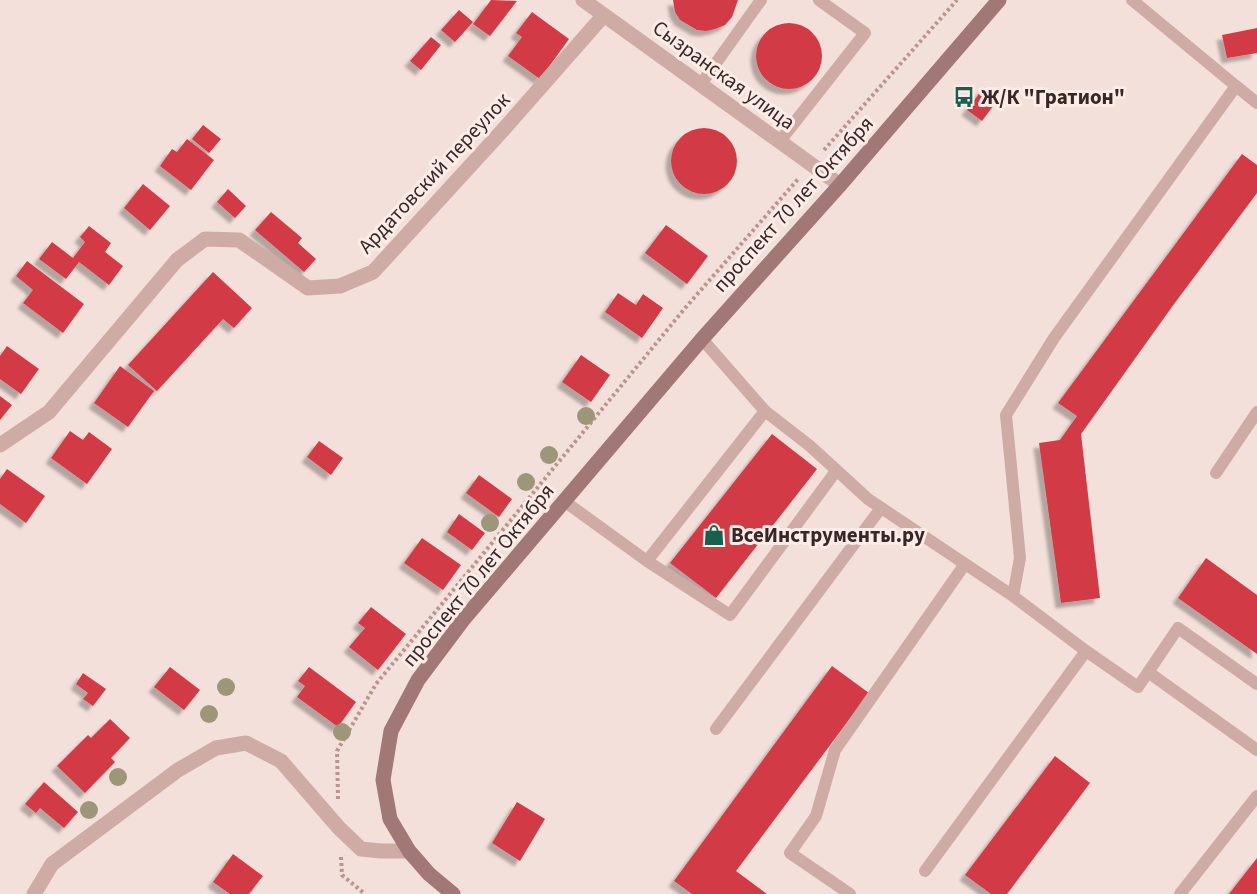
<svg xmlns="http://www.w3.org/2000/svg" width="1257" height="894" font-family="'Source Sans 3',sans-serif">
<style>
.building{fill:#d23b45;filter:url(#shadow)}
.lines{fill:none;stroke-linecap:round;stroke-linejoin:round}
.path{stroke:#ba948f;stroke-width:4;stroke-dasharray:3 3;stroke-linecap:butt}
.lane{stroke:#ceaba5;stroke-width:12}
.street{stroke:#ceaba5;stroke-width:15}
.secondary{stroke:#a27876;stroke-width:15}
.tree{fill:#9e9678}
.labels{text-anchor:middle;stroke-width:6;stroke-linejoin:round;paint-order:stroke}
.street-label{font-size:21px;fill:#392727;stroke:#fbece7}
.poi-label{font-size:21px;font-weight:bold;fill:#392727;stroke:#fbece7;text-anchor:start}
</style>
<defs>
<filter id="shadow"><feDropShadow dx="-5.5" dy="5.5" stdDeviation="1.5" flood-color="#0004"/></filter>
</defs>
<rect width="100%" height="100%" fill="#f4e0da"/>
<path class="building" d="M491,0L517,1L490,36L473,24Z
M673,0H738L732,17L725,25L715,29L706,31L697,30L680,20L675,12Z
M459,10L473,22L455,42L441,30Z
M532,12L569,39L540,79L508,56L522,37L516,33Z
M756 56a33 33 0 1 1 66 0a33 33 0 1 1-66 0Z
M1257,28V53L1227,58L1222,35Z
M431,37L441,45L421,70L410,61Z
M984,87L999,98L982,121L967,110Z
M203,125L221,139L209,153L192,139Z
M671 161a33 33 0 1 1 66 0a33 33 0 1 1-66 0Z
M187,139L214,160L191,190L160,166L172,149L177,152Z
M1242,154L1257,165V193L1174,304L1081,434L1100,598L1061,603L1039,443L1060,440L1077,416L1058,403Z
M143,184L170,206L150,230L124,208Z
M228,189L246,206L235,218L217,202Z
M271,212L302,238L298,243L316,259L304,272L255,230Z
M666,225L708,256L687,284L645,253Z
M89,226L111,243L105,252L123,266L109,285L79,262L66,279L39,259L52,242L73,258L85,242L80,237Z
M27,261L84,304L63,333L23,303L33,290L16,276Z
M213,272L252,308L234,328L223,319L157,391L128,365Z
M618,293L636,305L643,294L663,308L642,338L605,312Z
M7,346L39,369L21,394L0,379V356Z
M581,355L610,375L591,402L562,382Z
M120,366L154,391L128,427L94,403Z
M0,396L12,405L0,420Z
M70,431L83,440L89,432L112,449L87,484L51,458Z
M772,434L817,469L716,598L670,563Z
M319,441L343,458L331,475L307,457Z
M7,469L45,496L26,523L0,504V479Z
M479,475L512,499L499,517L466,493Z
M459,514L485,533L472,550L447,532Z
M422,538L461,565L443,590L404,563Z
M1206,558L1257,595V654L1178,598Z
M371,607L406,634L378,670L349,647L365,628L358,623Z
M832,666L869,693L736,871L767,894H692L674,881Z
M170,667L200,690L184,710L154,687Z
M309,667L356,702L338,727L297,697L305,686L298,681Z
M83,673L106,689L93,706L83,699L88,693L76,684Z
M110,719L130,738L111,758L115,762L85,793L57,766L88,735L91,738Z
M1055,756L1090,783L1007,894H991L965,875Z
M44,782L78,812L64,828L40,808L36,813L25,804Z
M517,802L545,819L520,861L492,843Z
M233,854L263,876L249,894H230L213,882Z
M1257,858V894H1229Z"/>
<g class="lines">
<path class="path" d="M824,150L957,0
M338,799L337,751L376,684L686,307L799,178
M341,857L342,875L365,894"/>
<path class="lane" d="M701,84L761,0
M1236,86L1257,103
M780,141L865,33L819,0
M702,339L765,411L810,446L868,499L1013,596L1086,651L1138,687L1178,628L1257,684
M1216,473L1257,412
M564,501L647,561L730,615L836,471
M647,561L765,411
M1013,596L1020,558L1006,415L1054,338L1236,86L1132,0
M1148,672L1257,750
M716,729L881,508
M925,871L1086,651
M850,894L790,853L816,816L835,750L965,564
M1180,894L1257,796"/>
<path class="street" d="M583,0L840,185
M0,445L49,412L177,260L205,239L239,240L308,288L340,286L373,272L503,130L604,15
M34,894L52,864L178,770L216,748L246,743L281,761L339,828L361,849L381,851H409"/>
<path class="secondary" d="M453,894L429,874L409,851L390,819L383,780L391,731L418,680L463,620L702,339L840,185L999,0"/>
</g>
<g class="tree">
<circle cx="586" cy="416" r="9"/>
<circle cx="549" cy="455" r="9"/>
<circle cx="526" cy="482" r="9"/>
<circle cx="490" cy="523" r="9"/>
<circle cx="226" cy="687" r="9"/>
<circle cx="209" cy="714" r="9"/>
<circle cx="342" cy="732" r="9"/>
<circle cx="118" cy="777" r="9"/>
<circle cx="89" cy="810" r="9"/>
</g>
<defs>
<symbol id="bus-bare" viewBox="-9 -9 18 18"><path d="M-5-6H5V4H4V6H2V4H-2V6H-4V4H-5ZM-3.5-4V0h7V-4ZM-3.5 1.2v1.5H-2V1.2ZM2 1.2v1.5H3.5V1.2Z" fill="#185f4d" stroke="#fbece7" stroke-width="2.5" paint-order="stroke"/></symbol>
<symbol id="shop-bare" viewBox="-9 -9 18 18"><path d="M-5-2.5h2.3a2.7 3.5 0 0 1 5.4 0H5L5.5 6h-11ZM-1.5-2.5h3a1.5 2.3 0 0 0-3 0Z" fill="#185f4d" stroke="#fbece7" stroke-width="2.5" paint-order="stroke"/></symbol>
</defs>
<g fill-rule="evenodd">
<use href="#bus-bare" x="949" y="82" width="30" height="30"/>
<use href="#shop-bare" x="699" y="520" width="30" height="30"/>
</g>
<g class="labels">
<g class="street-label">
<text transform="translate(724 75) rotate(36)" y="7">Сызранская улица</text>
<text transform="translate(434 173) rotate(-47)" y="7">Ардатовский переулок</text>
<text transform="translate(793 204) rotate(-48)" y="7">проспект 70 лет Октября</text>
<text transform="translate(478 575) rotate(-51)" y="7">проспект 70 лет Октября</text>
</g>
<g class="poi-label">
<text x="981" y="104">Ж/К "Гратион"</text>
<text x="731" y="542">ВсеИнструменты.ру</text>
</g>
</g>
</svg>
